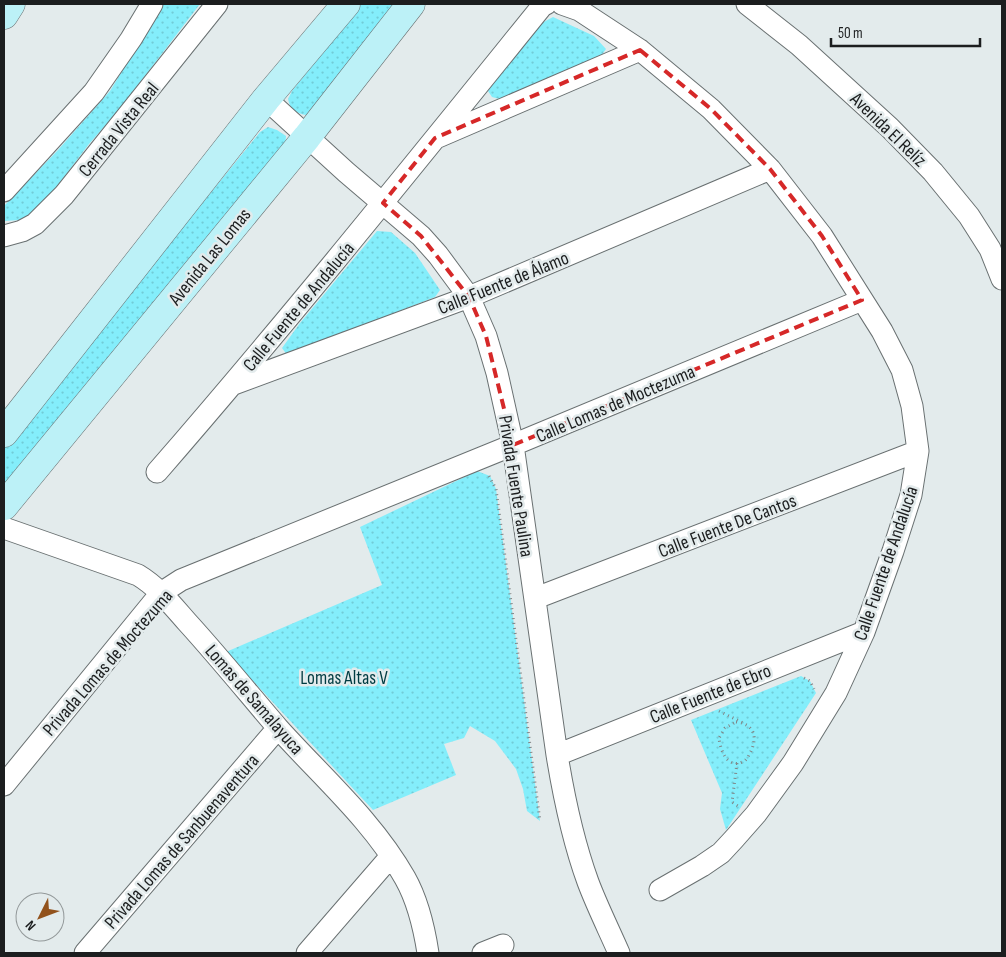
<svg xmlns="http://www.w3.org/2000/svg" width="1006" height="957" font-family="'Sofia Sans Condensed',sans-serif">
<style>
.park{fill:url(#park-dots)}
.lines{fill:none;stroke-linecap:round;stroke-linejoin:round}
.street-casing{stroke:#697071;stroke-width:23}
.secondary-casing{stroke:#697071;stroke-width:29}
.path{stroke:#818687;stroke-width:3;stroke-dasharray:1 4;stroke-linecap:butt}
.street{stroke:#fff;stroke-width:21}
.secondary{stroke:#bcf1f7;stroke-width:28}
.marked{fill:none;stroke:#d62828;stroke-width:4;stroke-dasharray:10 6;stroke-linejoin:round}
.labels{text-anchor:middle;stroke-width:5;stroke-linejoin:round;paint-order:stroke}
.street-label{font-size:19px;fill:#1c1e1f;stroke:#e3ebec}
.park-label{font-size:19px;fill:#003c42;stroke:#e3ebec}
</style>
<defs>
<pattern id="park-dots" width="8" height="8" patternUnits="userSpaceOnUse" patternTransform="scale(1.25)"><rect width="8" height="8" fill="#84eefb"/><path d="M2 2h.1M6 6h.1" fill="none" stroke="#71ccd7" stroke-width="1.8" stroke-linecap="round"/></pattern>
</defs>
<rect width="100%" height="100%" fill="#e3ebec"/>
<path class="park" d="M163,4H200L118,111L89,144L36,214L20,220L4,221V206L58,150L110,91Z
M361,4H398L306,115C295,113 290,109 288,99L292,91Z
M553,17L594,36L606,49L601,56L503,100L492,97L488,91L493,82L540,24Z
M268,127L277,130L286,136L285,147L4,489V447L260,132Z
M377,231L391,232L415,253L440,290L435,297L287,355L282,348L300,323Z
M477,471L490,476L496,489L540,821L527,811L523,789L516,769L495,741L470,726L464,738L444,744L456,775L373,810L226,652L382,585L360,527Z
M801,676L810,681L816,693L726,830L720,809L722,793L691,720Z"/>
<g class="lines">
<defs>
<path id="street" d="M562,4L579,10L640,50L711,109L770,169L822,236L882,331L902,370L912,406L918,451L911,495L893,551L864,632L836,693L793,763L756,814L734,839L721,853L702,866L660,890
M747,4L799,45L890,128L933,172L969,216L990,249L1002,279
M266,99L346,172L421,236L438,255L469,297L486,336L497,373L513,445L557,755C564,798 573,841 588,882C597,906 609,930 619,953
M438,137L640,50
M4,191L94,92L131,39L152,4
M4,236L22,231L35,224L64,195L217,4
M234,384L469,297L770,169
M157,472C290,319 416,162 543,5L546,4
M4,528L138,575C158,587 172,605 187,622C218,656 248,693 278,728C321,776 373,821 405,878C418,901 424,927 428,953
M536,598L918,451
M557,755L864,632
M4,785L161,593L181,580L513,445L862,300
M85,953L278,728
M307,953L391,856
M483,953L503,945"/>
<path id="secondary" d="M4,15L11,4
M4,433L266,99L346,4
M4,506L307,137L411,4"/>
</defs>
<use href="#street" class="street-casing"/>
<use href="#secondary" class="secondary-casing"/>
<path class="path" d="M489,476L496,489L540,821
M804,678L810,681L814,689
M719,711L743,723
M736,722C755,724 758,738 750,753C748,757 746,761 742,762C727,769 720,749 719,738L725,728Z
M737,763L732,802L738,806"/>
<use href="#street" class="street"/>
<use href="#secondary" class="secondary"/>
</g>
<path class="marked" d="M640,50L711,109L770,169L822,236L862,300L513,445L486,336L469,297L421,236L383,203L435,138Z"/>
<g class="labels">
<g class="street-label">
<text transform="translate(118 129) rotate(-51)" y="7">Cerrada Vista Real</text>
<text transform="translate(889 129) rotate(44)" y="7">Avenida El Relíz</text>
<text transform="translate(209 256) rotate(-51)" y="7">Avenida Las Lomas</text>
<text transform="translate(503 282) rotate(-22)" y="7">Calle Fuente de Álamo</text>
<text transform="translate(298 306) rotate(-50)" y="7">Calle Fuente de Andalucía</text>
<text transform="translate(615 403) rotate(-23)" y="7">Calle Lomas de Moctezuma</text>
<text transform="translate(517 486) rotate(81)" y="7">Privada Fuente Paulina</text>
<text transform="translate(727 525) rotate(-21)" y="7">Calle Fuente De Cantos</text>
<text transform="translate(885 563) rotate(-71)" y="7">Calle Fuente de Andalucía</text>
<text transform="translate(107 662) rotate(-49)" y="7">Privada Lomas de Moctezuma</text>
<text transform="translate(710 693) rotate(-22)" y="7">Calle Fuente de Ebro</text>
<text transform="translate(255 699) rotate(49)" y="7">Lomas de Samalayuca</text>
<text transform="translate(181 841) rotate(-49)" y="7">Privada Lomas de Sanbuenaventura</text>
</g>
<g class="park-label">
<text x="344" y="684">Lomas Altas V</text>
</g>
</g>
<rect width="1006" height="957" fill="none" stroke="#1c1e1f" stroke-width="10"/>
<g transform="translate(40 917) rotate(228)"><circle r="24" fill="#e3ebec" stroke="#93999a"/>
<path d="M0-4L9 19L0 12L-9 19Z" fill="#92521c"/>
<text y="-8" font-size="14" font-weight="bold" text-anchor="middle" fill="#1c1e1f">N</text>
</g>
<path d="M831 38v8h149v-8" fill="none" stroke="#1c1e1f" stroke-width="2.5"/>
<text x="838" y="38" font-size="15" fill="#1c1e1f" stroke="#e3ebec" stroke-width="4" paint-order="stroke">50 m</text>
</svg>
